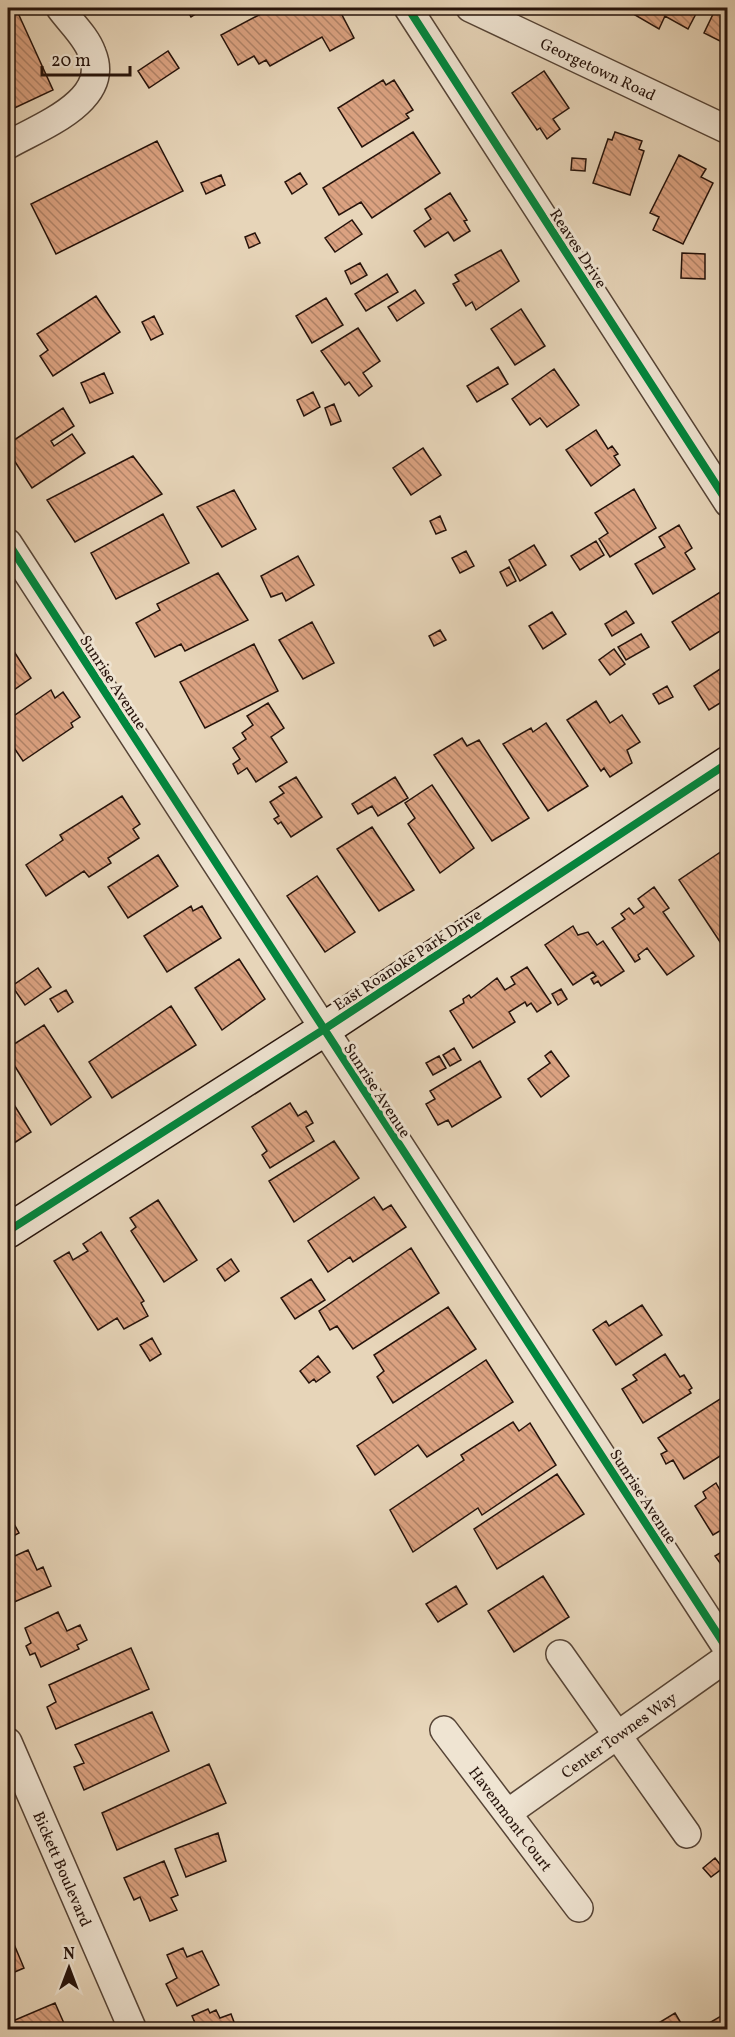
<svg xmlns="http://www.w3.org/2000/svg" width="735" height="2037" font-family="Vollkorn,serif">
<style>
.building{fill:url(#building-back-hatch);stroke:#26130b;stroke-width:1.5}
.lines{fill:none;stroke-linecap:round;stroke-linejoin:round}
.street-casing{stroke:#564436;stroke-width:30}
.secondary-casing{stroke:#26130b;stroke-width:36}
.street{stroke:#efe4d2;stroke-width:27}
.secondary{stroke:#efe4d2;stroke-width:33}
.cycleway-casing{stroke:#efe4d2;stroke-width:11}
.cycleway{stroke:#00873e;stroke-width:8}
.labels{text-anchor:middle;stroke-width:6;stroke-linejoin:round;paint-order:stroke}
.street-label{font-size:16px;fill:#26130b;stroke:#efe4d2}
</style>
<defs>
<pattern id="building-back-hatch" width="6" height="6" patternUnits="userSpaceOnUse" patternTransform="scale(1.5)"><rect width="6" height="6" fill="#dba281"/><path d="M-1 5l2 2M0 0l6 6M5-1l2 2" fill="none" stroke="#b18368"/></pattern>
</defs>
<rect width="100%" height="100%" fill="#e7d5b9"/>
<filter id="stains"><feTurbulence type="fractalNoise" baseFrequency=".00333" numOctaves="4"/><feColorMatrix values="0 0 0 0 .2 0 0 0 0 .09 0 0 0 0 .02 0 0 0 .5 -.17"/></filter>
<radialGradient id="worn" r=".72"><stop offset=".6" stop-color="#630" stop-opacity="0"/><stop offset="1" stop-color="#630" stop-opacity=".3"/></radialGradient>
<path class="building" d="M186,8H205L191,17Z
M272,8L273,10L278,8H347L340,11L354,38L330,51L322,37L270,66L266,60L259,64L254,56L238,65L221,35Z
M639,8L644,9L699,8L688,29L665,16L659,29L635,15Z
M716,8H728L726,44L704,33Z
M18,13L53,90L8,111V17Z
M168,51L179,68L149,88L138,71Z
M544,71L569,108L553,119L560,129L547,139L540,128L537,130L512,93Z
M383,80L386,85L394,80L413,110L406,114L409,118L362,147L338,108Z
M413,132L440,173L372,218L361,202L339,215L323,188Z
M615,132L642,141L639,149L644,151L630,195L593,183L608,139L612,140Z
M157,141L183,191L56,254L31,204Z
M679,155L706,169L701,177L713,183L683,244L653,230L659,217L650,213Z
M572,158L586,159L585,171L571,170Z
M300,173L307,184L292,194L285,182Z
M221,175L225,185L206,194L201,183Z
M450,193L467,220L464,221L470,231L454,241L448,232L425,247L414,231L431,219L425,209Z
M725,214H728V265H723Z
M352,220L362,234L335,252L325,238Z
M255,233L260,243L249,248L245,237Z
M501,250L519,281L476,310L472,302L466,306L453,284L459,281L455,275Z
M682,253L705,254V279L681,278Z
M360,263L367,275L351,284L345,271Z
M387,274L398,292L366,311L355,294Z
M415,290L424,303L397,321L388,307Z
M96,296L120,332L53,376L40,356L48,350L37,334Z
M326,298L343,325L312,343L296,316Z
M521,309L545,346L515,365L491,329Z
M154,316L163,334L151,340L142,322Z
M358,328L380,361L363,373L372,386L359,396L349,382L345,385L321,351Z
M498,367L508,384L477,402L467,386Z
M554,369L579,405L547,427L540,418L530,425L512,399Z
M104,373L113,393L90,403L81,383Z
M313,392L320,407L304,416L297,400Z
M334,404L341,421L331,425L325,408Z
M63,408L74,426L51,441L54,446L72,434L85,453L32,488L8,451V444Z
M596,430L608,449L612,446L618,454L614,456L620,465L591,486L566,450Z
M423,448L441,475L411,495L393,468Z
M133,456L162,494L75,542L47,500Z
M634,489L656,528L610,557L599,539L608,533L595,513Z
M234,490L256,529L222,547L197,507Z
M163,514L189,563L116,599L91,553Z
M440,516L446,530L436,534L430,521Z
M679,525L692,548L685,553L695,569L653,594L635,564L665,547L659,537Z
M596,541L604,555L580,570L571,556Z
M534,545L546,565L520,581L509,560Z
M466,551L474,566L460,573L452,558Z
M298,556L314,585L286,601L282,593L271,597L261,576Z
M509,567L516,581L507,586L500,572Z
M218,573L248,620L185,651L181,644L155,657L136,623L160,610L157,604Z
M722,591L728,600V626L690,650L672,622Z
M626,611L634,623L612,636L605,624Z
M552,612L566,634L543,649L529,626Z
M312,622L334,663L303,679L279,640Z
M440,630L446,640L434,646L429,636Z
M641,634L649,647L626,660L618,647Z
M8,642L31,678L8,694Z
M254,644L278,691L205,728L180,682Z
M614,649L625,664L610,675L599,660Z
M728,664V698L709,710L694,686Z
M667,686L673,697L659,704L653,694Z
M51,690L55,698L63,692L80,717L71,723L73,727L23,761L8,739V720Z
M596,701L610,723L622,715L640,742L627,750L632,763L610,777L604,768L601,771L567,720Z
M268,703L284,728L271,737L287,762L256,782L247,768L238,774L233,764L240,759L233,748L246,739L242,733L253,725L247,716Z
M546,723L588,786L548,811L503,744L531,728L533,732Z
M462,738L467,746L479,740L529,818L492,841L434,755Z
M296,777L322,817L291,837L281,822L278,824L274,819L279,816L270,802L284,793L279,787Z
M395,777L408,798L378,816L372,806L358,814L352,804Z
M432,785L474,848L440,873L408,824L415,818L405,803Z
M122,796L140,824L133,829L139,838L108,858L111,863L89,877L84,871L46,896L26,865L63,840L60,835Z
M372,827L414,890L379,911L337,849Z
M722,851L728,860V954L679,880Z
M158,855L178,886L128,918L108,887Z
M317,876L355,932L325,952L287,896Z
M654,887L669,908L663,912L694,956L667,975L647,948L638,955L640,959L635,962L612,928L625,919L621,914L629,908L634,914L644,907L638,899Z
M191,906L193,911L202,906L221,938L167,972L144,936Z
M573,926L578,935L588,932L597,945L603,941L624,971L601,986L598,981L594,984L591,979L596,976L593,972L573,985L545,945Z
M239,959L265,999L222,1030L195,988Z
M527,967L551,1003L537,1012L531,1003L527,1006L525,1002L509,1012L515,1022L473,1048L450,1011L464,1003L463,999L469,995L471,998L497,978L505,990L515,984L511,977Z
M38,968L51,987L25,1005L12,986Z
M561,989L567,999L558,1005L552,994Z
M66,990L73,1002L58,1012L50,999Z
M171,1006L196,1045L112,1098L89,1062Z
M44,1025L91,1097L51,1125L8,1055V1048Z
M454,1048L461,1060L450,1066L443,1055Z
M551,1051L569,1076L541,1097L528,1079L550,1063L545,1056Z
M439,1056L446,1068L433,1075L426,1063Z
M480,1061L501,1097L452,1127L448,1120L438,1125L426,1104L435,1099L430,1091Z
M8,1095L31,1132L8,1147Z
M290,1103L298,1116L306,1111L308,1114L313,1123L306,1127L314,1141L270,1168L262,1155L267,1151L252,1127Z
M334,1141L359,1178L294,1222L269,1181Z
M374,1197L383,1210L391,1205L406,1227L353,1262L350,1257L328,1272L308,1241Z
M158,1200L197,1260L164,1282L131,1231L136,1227L130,1218Z
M101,1232L144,1301L141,1303L148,1316L124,1329L117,1318L98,1330L54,1261L69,1252L73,1260L88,1251L83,1244Z
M411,1248L439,1293L353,1349L337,1326L330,1330L319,1311Z
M231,1259L239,1271L225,1281L217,1269Z
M311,1279L325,1300L295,1319L281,1298Z
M642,1305L662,1335L616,1365L593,1330L606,1321L609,1326Z
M448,1307L476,1349L393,1403L377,1377L384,1371L374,1355Z
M152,1338L161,1354L150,1361L140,1345Z
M665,1354L680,1377L684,1375L692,1388L689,1390L691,1393L643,1423L622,1389L637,1380L633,1375Z
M318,1356L330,1372L316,1382L314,1379L309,1383L300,1371Z
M486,1360L513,1402L427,1457L418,1445L375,1475L357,1446Z
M728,1394V1451L684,1479L673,1460L666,1464L661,1454L667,1451L658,1438Z
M513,1422L519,1431L530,1423L556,1465L482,1515L478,1508L413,1552L390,1510L464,1460L461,1455Z
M557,1474L584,1514L497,1569L474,1529Z
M716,1483L720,1490L725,1487L728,1490V1526L713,1535L695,1506L706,1498L703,1492Z
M8,1513L19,1533L8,1539Z
M728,1548V1574L715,1556Z
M28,1550L37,1570L43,1567L51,1586L12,1603L8,1592V1559Z
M543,1576L569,1617L514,1652L488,1611Z
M456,1586L467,1604L438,1622L426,1604Z
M58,1612L67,1631L80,1625L87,1640L77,1645L79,1649L41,1667L35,1653L30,1655L26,1646L31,1643L25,1628Z
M131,1648L149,1689L56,1729L47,1707L56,1702L49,1685Z
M152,1712L169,1751L84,1790L74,1767L84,1763L75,1745Z
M209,1764L226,1803L117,1850L102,1813Z
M218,1833L226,1861L186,1877L175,1849Z
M715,1858L723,1868L711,1877L703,1868Z
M164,1861L178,1895L171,1898L177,1910L150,1921L140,1897L134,1900L124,1878Z
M8,1930L24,1968L10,1974L12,1979L8,1981Z
M183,1948L187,1957L202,1951L219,1985L177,2006L166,1984L177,1978L167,1955Z
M55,2003L67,2030H8V2023Z
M208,2009L210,2013L216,2010L220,2018L231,2014L237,2030H198L192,2016Z
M728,2012V2030H697Z
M675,2013L685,2030H647Z"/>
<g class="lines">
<defs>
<g id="street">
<path d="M408,8L728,503"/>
<path id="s1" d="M470,8L728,130"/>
<path d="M8,145C39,127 112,101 92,53C86,36 70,22 60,8"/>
<path d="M8,543L728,1650"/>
<path d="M560,1654L687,1834"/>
<path id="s2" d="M444,1730L579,1908"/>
<path id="s3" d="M8,1742L133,2030"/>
<path id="s4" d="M509,1812L728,1657"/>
</g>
<path id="secondary" d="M8,1231L323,1030L728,763"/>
</defs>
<use href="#street" class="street-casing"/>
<use href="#secondary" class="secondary-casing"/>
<use href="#street" class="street"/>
<use href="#secondary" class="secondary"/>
<defs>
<path id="cycleway" d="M408,8L728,503
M8,543L728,1650
M8,1231L323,1030L728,763"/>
</defs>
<use href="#cycleway" class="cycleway-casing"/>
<use href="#cycleway" class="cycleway"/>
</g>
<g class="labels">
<g class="street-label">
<text dy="6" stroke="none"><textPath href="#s1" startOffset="142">Georgetown Road</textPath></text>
<text transform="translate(579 248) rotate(57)" y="6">Reaves Drive</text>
<text transform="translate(114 682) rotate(57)" y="6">Sunrise Avenue</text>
<text transform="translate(407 959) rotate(-33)" y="6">East Roanoke Park Drive</text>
<text transform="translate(378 1090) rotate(57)" y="6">Sunrise Avenue</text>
<text transform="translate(644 1496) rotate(57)" y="6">Sunrise Avenue</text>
<text dy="6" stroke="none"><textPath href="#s4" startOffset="134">Center Townes Way</textPath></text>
<text dy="6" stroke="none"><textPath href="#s2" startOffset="111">Havenmont Court</textPath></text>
<text dy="6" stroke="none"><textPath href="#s3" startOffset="138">Bickett Boulevard</textPath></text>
</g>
</g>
<rect width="735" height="2037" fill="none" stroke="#e7d5b9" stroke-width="30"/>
<rect x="9" y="9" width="717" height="2019" fill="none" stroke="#26130b" stroke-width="3"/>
<rect x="15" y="15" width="705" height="2007" fill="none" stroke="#26130b" stroke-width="1.5"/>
<g transform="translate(69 1968)" stroke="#efe4d2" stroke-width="4.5" paint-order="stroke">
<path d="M0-4.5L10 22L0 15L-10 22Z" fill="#26130b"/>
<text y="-9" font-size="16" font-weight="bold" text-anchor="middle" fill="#26130b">N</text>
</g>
<path d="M42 66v9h88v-9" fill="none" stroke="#26130b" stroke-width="3"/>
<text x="51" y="66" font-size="18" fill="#26130b" stroke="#efe4d2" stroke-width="4.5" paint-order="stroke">20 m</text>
<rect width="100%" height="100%" filter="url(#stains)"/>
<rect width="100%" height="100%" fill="url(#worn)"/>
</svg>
